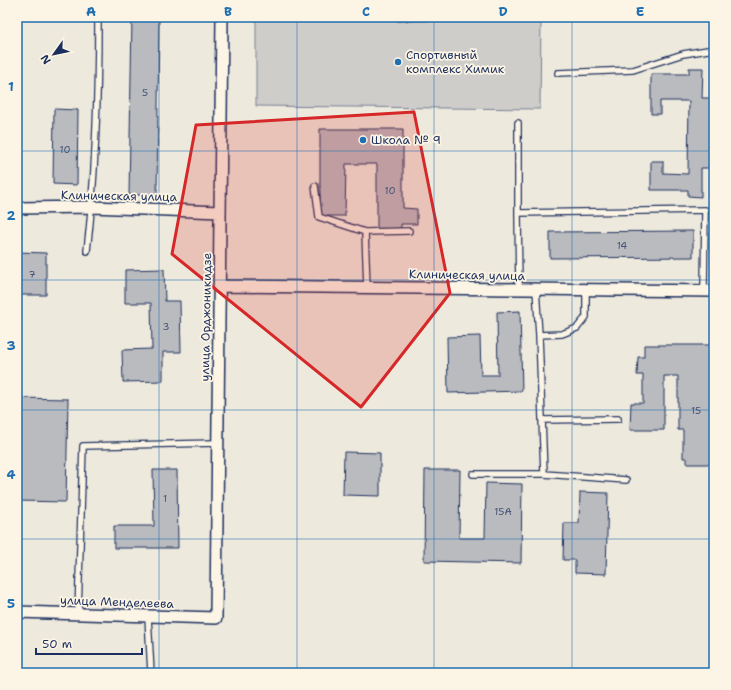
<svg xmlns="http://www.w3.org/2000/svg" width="731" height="690" font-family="'Shantell Sans',sans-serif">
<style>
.green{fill:#cfcdca;stroke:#757e94}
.building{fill:#babbbe;stroke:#1b2f5e}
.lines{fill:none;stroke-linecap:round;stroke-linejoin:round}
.lane-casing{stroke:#1b2f5e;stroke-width:8}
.street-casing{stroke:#1b2f5e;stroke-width:14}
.lane{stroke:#fcf5e5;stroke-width:5.5}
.street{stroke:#fcf5e5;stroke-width:11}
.marked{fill:#d62828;fill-opacity:0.2;stroke:#d62828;stroke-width:3;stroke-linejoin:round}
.grid{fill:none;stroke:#1f6fb2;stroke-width:1;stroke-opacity:0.55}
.poi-dot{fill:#1f6fb2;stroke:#fcf5e5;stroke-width:1.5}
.labels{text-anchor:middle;stroke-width:3.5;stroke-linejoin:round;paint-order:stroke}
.number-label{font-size:10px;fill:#435276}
.poi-label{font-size:12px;fill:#1b2f5e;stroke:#fcf5e5;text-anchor:start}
.street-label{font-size:12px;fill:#1b2f5e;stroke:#fcf5e5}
.neatline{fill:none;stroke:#1f6fb2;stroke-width:1.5}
.grid-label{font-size:13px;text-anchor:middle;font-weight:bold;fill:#1f6fb2}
</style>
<rect width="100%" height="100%" fill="#eee9dd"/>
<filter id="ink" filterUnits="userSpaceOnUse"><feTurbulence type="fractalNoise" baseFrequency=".025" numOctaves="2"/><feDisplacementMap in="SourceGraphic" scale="8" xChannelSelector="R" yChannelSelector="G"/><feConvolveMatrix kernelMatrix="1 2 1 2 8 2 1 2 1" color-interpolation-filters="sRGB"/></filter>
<g filter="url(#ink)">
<path class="green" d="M256,17H541L540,109L256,106Z"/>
<path class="building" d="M132,17H159L157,195H129Z
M397,17H486V20L397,21Z
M689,68H703L702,98H714V168H701V197L688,196V190H651V161H663V173L688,174L689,101H660V114H651V74H689Z
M54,109L78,110L77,185L53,184Z
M320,129H403V208L417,209V224H401V231H377V164H346L345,216H320Z
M693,231V257L550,258V232Z
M711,241H714V258H712Z
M17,252L46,253V295H17Z
M164,269L165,301H180L181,352H163V381L123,382L122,350L152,349L151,303H125V270Z
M520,311L522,391L448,393L447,337L480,336L481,375H498L497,312Z
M644,345H714V464H687V458H683V430H678V376H664V430H630L631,403H643V375H637L638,357H644Z
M17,398L68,399L66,502L17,501Z
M344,452L380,453V496L343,495Z
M153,470H177L178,548H114V526H154Z
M425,470H460L459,538H485L486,483L522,484L521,563L424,561Z
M580,492L608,493L606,574L575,573V560H563L564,523H579Z"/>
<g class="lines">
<defs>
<path id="lane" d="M558,73L633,70L683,54L714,49
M315,186L319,217L365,232
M518,213V123
M87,251C96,174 98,95 98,17
M367,287L365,232L409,231
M519,289L518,213L705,210L704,291
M539,335L562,334L577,328L586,317V290
M542,420L618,419
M473,474H544L539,335L536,289
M544,474L626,480
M78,614L83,446L217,443
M148,617L151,673"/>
<path id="street" d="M17,208L92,207L220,212
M219,286L714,291
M17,612L216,618L222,17"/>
</defs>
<use href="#lane" class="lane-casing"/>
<use href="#street" class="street-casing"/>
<use href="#lane" class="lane"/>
<use href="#street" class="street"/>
</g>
</g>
<path class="marked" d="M414,112L450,293L361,407L172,254L196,125Z"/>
<path class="grid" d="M159,17V673M297,17V673M434,17V673M572,17V673M17,151H714M17,280H714M17,410H714M17,539H714"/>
<g class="poi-dot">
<circle cx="398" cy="62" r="4"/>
<circle cx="363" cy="140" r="4"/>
</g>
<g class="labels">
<g class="number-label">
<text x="145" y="96">5</text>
<text x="65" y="153">10</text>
<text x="390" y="194">10</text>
<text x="622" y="249">14</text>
<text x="32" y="278">7</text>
<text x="166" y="330">3</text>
<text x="696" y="414">15</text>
<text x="165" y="502">1</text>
<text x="503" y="515">15А</text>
</g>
<g class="poi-label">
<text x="406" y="59">Спортивный<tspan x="406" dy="14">комплекс Химик</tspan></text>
<text x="371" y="144">Школа № 9</text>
</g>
<g class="street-label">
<text transform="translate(119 196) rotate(1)" y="4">Клиническая улица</text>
<text transform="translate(467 275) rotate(1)" y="4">Клиническая улица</text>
<text transform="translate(206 317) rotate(-89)" y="4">улица Орджоникидзе</text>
<text transform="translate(117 602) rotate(2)" y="4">улица Менделеева</text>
</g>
</g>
<rect width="731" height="690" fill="none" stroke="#fcf5e5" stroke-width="44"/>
<g transform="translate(54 54) rotate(237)" stroke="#fcf5e5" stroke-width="3" paint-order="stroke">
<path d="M0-3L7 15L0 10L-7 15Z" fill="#1b2f5e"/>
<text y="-6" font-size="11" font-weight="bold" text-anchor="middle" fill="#1b2f5e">N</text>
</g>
<path d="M36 648v6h106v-6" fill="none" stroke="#1b2f5e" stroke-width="2"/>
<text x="42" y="648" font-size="12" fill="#1b2f5e" stroke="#fcf5e5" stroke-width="3" paint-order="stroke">50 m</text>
<rect x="22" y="22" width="687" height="646" class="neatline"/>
<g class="grid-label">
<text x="91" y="16">A</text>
<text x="228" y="16">B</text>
<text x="366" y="16">C</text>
<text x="503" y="16">D</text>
<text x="640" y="16">E</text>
<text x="11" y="91">1</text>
<text x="11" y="220">2</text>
<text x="11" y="350">3</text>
<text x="11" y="479">4</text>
<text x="11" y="608">5</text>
</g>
</svg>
